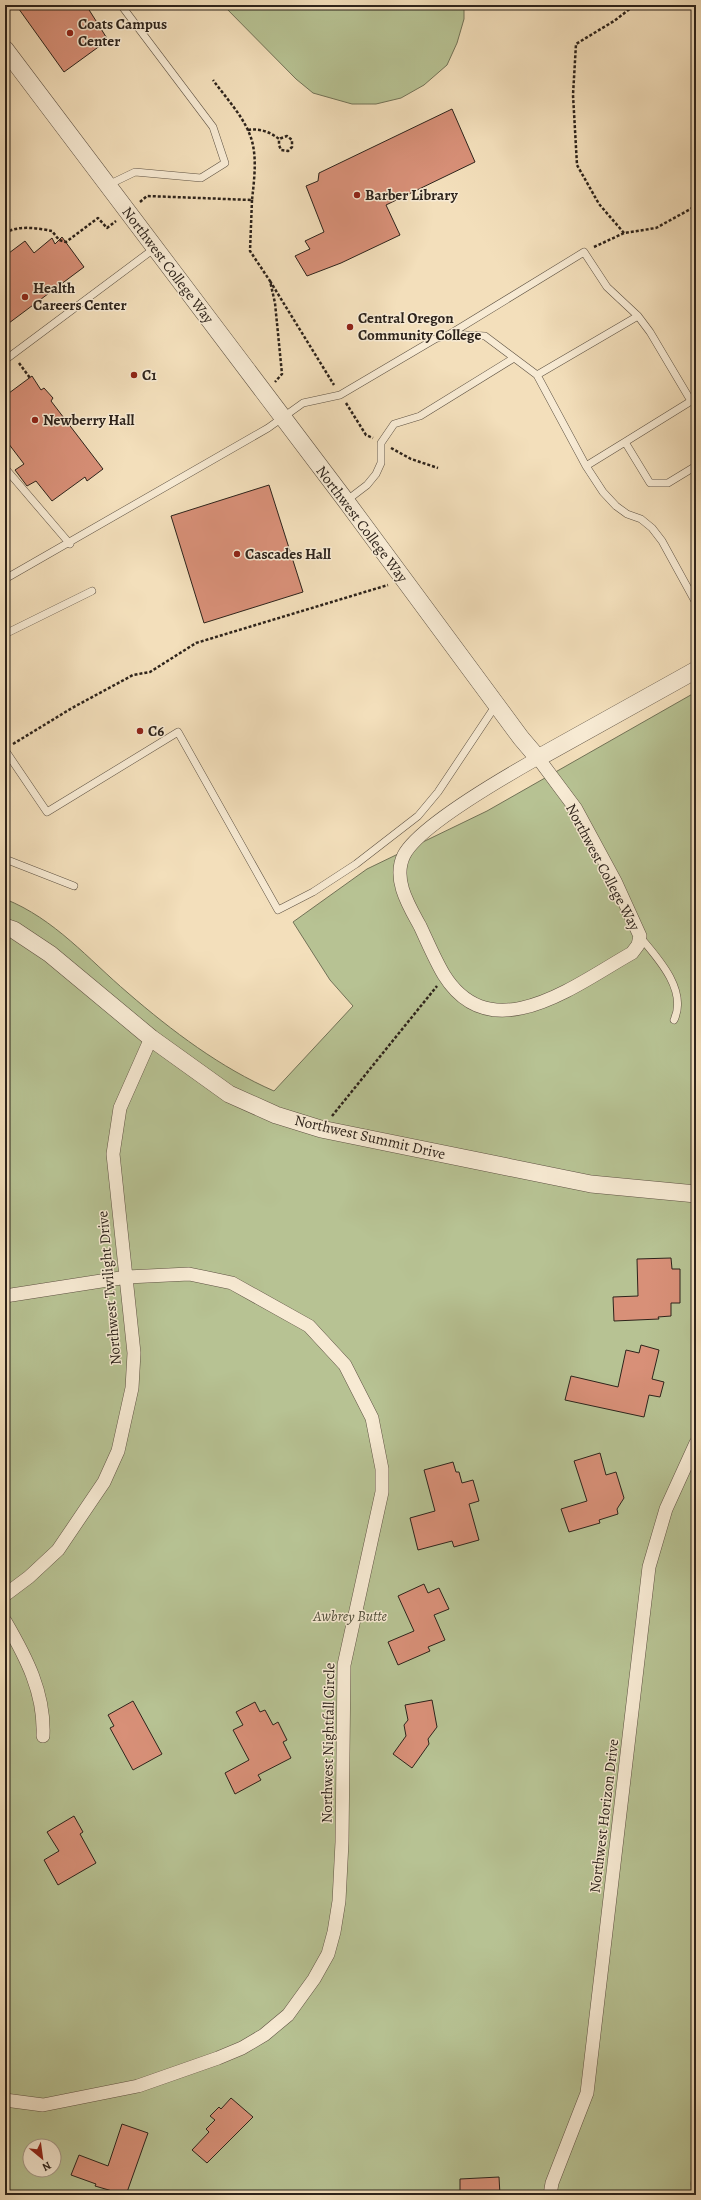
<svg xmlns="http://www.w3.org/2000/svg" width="701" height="2200" font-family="Alegreya,serif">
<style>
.green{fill:#b7c293;stroke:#727257;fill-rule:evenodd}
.building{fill:#d89078;stroke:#2d231b}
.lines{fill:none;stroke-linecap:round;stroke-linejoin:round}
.service-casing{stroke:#5e5243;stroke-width:8}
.minor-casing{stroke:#5e5243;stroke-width:14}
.tertiary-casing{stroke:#5e5243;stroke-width:18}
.path{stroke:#2d231b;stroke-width:2.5;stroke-dasharray:3 2;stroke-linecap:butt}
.service{stroke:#f7ead3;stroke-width:7}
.minor{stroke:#f7ead3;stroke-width:13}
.tertiary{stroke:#f7ead3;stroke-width:17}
.poi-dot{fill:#8f2418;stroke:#f7ead3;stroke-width:1.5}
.labels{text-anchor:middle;stroke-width:3;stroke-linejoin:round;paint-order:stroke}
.poi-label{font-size:15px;font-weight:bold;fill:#2d231b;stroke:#f7ead3;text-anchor:start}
.street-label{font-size:15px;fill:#2d231b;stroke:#f7ead3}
.park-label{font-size:15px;font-style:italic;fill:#56533f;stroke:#f7ead3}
</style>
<rect width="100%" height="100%" fill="#f3dfbb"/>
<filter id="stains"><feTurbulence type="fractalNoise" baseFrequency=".005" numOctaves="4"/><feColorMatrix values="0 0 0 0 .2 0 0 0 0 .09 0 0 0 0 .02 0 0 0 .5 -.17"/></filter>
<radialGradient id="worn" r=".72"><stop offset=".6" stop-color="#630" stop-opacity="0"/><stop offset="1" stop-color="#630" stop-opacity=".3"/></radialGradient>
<path class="green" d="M223,5H464V19L457,43L447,65L424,85L401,98L376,104H352L313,93L296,79Z
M696,692V2141L691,2184L692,2195H5V899C55,919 88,959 128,993C172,1031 221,1068 274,1091L353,1006L330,980L293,922L367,869L487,811ZM30,2146H54V2170H30Z"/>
<path class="building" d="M16,5H86L108,40L64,72Z
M452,109L475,162L386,205L400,235L341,263L307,276L295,256L310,249L305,241L324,232L306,186L318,181L319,173Z
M62,237L84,267L5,326V256L25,241L34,253L52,238L55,244Z
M32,376L41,390L44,388L53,398L51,401L103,469L87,481L85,477L52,501L36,481L27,486L15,470L24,464L5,439V396Z
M269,485L303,592L204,623L171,516Z
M671,1258L672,1269H680V1303H671V1316L658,1317L659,1319L614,1321L613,1297L638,1296L637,1259Z
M641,1345L659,1350L652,1379L664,1382L660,1397L649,1395L644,1417L565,1400L571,1376L618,1387L626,1350L639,1353Z
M600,1453L606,1475L616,1472L624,1498L617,1509L618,1514L599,1520L600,1523L569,1532L561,1509L587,1501L574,1461Z
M453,1462L456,1472H459L462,1483L473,1480L479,1501L469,1504L479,1540L454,1547L452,1541L418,1550L410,1518L435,1511L424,1470Z
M424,1584L428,1593L439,1588L449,1609L434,1615L445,1640L428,1647L430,1651L398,1665L388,1642L414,1631L398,1596Z
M432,1700L437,1727L428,1739L429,1744L412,1768L393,1754L406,1736L404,1725L408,1720L405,1705Z
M133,1701L162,1754L133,1770L110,1728L114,1726L108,1715Z
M255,1702L260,1712L265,1710L273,1725L278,1722L287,1740L283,1742L291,1758L258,1775L261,1780L235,1794L225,1773L249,1760L233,1730L243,1725L236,1712Z
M74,1816L83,1832L80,1834L96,1863L58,1885L44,1860L59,1851L47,1832Z
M231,2098L253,2117L207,2163L192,2150L209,2132L206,2129L215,2120L210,2116L219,2107L221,2109Z
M122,2124L148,2133L126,2195L95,2186L96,2184L71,2175L79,2155L108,2166Z
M499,2177L500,2195H460V2179Z"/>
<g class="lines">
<defs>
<path id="service" d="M108,185L135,172L201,178L225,163L213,127L121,5
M450,334L584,252L607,287L638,316L650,332L691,401
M5,360L155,248
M537,375L638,316
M696,398L625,442L650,483H668L696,466
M586,466L625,442
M5,468L70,544
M346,501L367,485L376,474L381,463V443L394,424L420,416L514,358
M5,579L268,428L303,403L340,395L435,339L450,334L485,336L537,375L586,466L603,492L616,506L627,514L641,519L652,528L662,541L696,603
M5,634L92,591
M5,750L47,812L178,732L278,910L313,892L356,864L418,816L438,792L496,705
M5,859L74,886
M640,937C658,958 688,991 674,1020"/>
<path id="minor" d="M538,758L576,809L615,881L640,936L638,945L632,953C578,983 492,1052 444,975C435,960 428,943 420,926C409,906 392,879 404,855C419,826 508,775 538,758Z
M5,1296L127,1277L189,1274L232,1283L309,1326L345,1365L372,1418L382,1469V1492L344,1665L342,1842L339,1901L334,1932L328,1954L314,1979L288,2015L264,2035L242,2048L218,2058L138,2086L43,2105L5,2100
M5,1595L29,1577L58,1550L104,1482L118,1451L132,1388L134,1353L113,1154L120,1108L151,1038
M5,1621C26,1657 45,1693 43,1736
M550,2195L552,2183L587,2093L649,1567L666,1509L696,1443"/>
<path id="tertiary" d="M5,49L346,501L521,738L538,758L696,670
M5,927L14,930L50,954L151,1038L229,1094L276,1115L321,1129L591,1184L696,1194"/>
</defs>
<use href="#service" class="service-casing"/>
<use href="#minor" class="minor-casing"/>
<use href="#tertiary" class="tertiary-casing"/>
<path class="path" d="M248,130C260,128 270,132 279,139V145L281,150L288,151L292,147V140L287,136L279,139
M252,200L250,251L270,281L275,303L282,374L275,382
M140,202L147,196L252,200C254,181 257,160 252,141C246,119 226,98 213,80
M5,233C18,225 38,228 52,231L59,240L66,242L98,218L107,228L116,221
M624,233L599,204L577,165L573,95L576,44L614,21L635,5
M594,247L624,233L656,228L696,206
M270,281L334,385
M19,363L30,378
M346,403L366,435L373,438
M391,448L411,459L438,468
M13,744L72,708L133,675L150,672L196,643L388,585
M332,1116L437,986"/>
<use href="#service" class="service"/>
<use href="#minor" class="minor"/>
<use href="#tertiary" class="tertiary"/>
</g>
<g class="poi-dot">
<circle cx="70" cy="33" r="4"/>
<circle cx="357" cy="195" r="4"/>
<circle cx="25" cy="297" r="4"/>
<circle cx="350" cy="327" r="4"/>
<circle cx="134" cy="375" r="4"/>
<circle cx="35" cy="420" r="4"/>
<circle cx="237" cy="554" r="4"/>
<circle cx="140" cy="731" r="4"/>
</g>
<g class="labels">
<g class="poi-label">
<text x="78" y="29">Coats Campus<tspan x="78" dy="17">Center</tspan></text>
<text x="365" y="200">Barber Library</text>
<text x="33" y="293">Health<tspan x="33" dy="17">Careers Center</tspan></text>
<text x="358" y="323">Central Oregon<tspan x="358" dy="17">Community College</tspan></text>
<text x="142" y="380">C1</text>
<text x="43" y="425">Newberry Hall</text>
<text x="245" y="559">Cascades Hall</text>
<text x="148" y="736">C6</text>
</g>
<g class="street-label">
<text transform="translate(168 265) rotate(53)" y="5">Northwest College Way</text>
<text transform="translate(362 524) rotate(53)" y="5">Northwest College Way</text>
<text transform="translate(603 867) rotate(62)" y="5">Northwest College Way</text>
<text transform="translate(370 1137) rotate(13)" y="5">Northwest Summit Drive</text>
<text transform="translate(109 1288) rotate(-95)" y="5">Northwest Twilight Drive</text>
<text transform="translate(328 1743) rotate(-89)" y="5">Northwest Nightfall Circle</text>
<text transform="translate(604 1816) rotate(-83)" y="5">Northwest Horizon Drive</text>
</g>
<g class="park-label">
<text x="350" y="1621">Awbrey Butte</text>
</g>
</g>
<rect width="701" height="2200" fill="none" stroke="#f3dfbb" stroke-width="20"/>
<rect x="6" y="6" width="689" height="2188" fill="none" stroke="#2d231b" stroke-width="2"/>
<rect x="10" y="10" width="681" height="2180" fill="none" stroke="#2d231b"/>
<g transform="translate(42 2158) rotate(151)"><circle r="19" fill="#f7ead3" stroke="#a69a89"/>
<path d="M0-3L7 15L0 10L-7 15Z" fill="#8f2418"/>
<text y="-6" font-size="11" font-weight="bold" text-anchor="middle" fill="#2d231b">N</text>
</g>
<rect width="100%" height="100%" filter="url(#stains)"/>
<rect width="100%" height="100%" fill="url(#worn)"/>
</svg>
